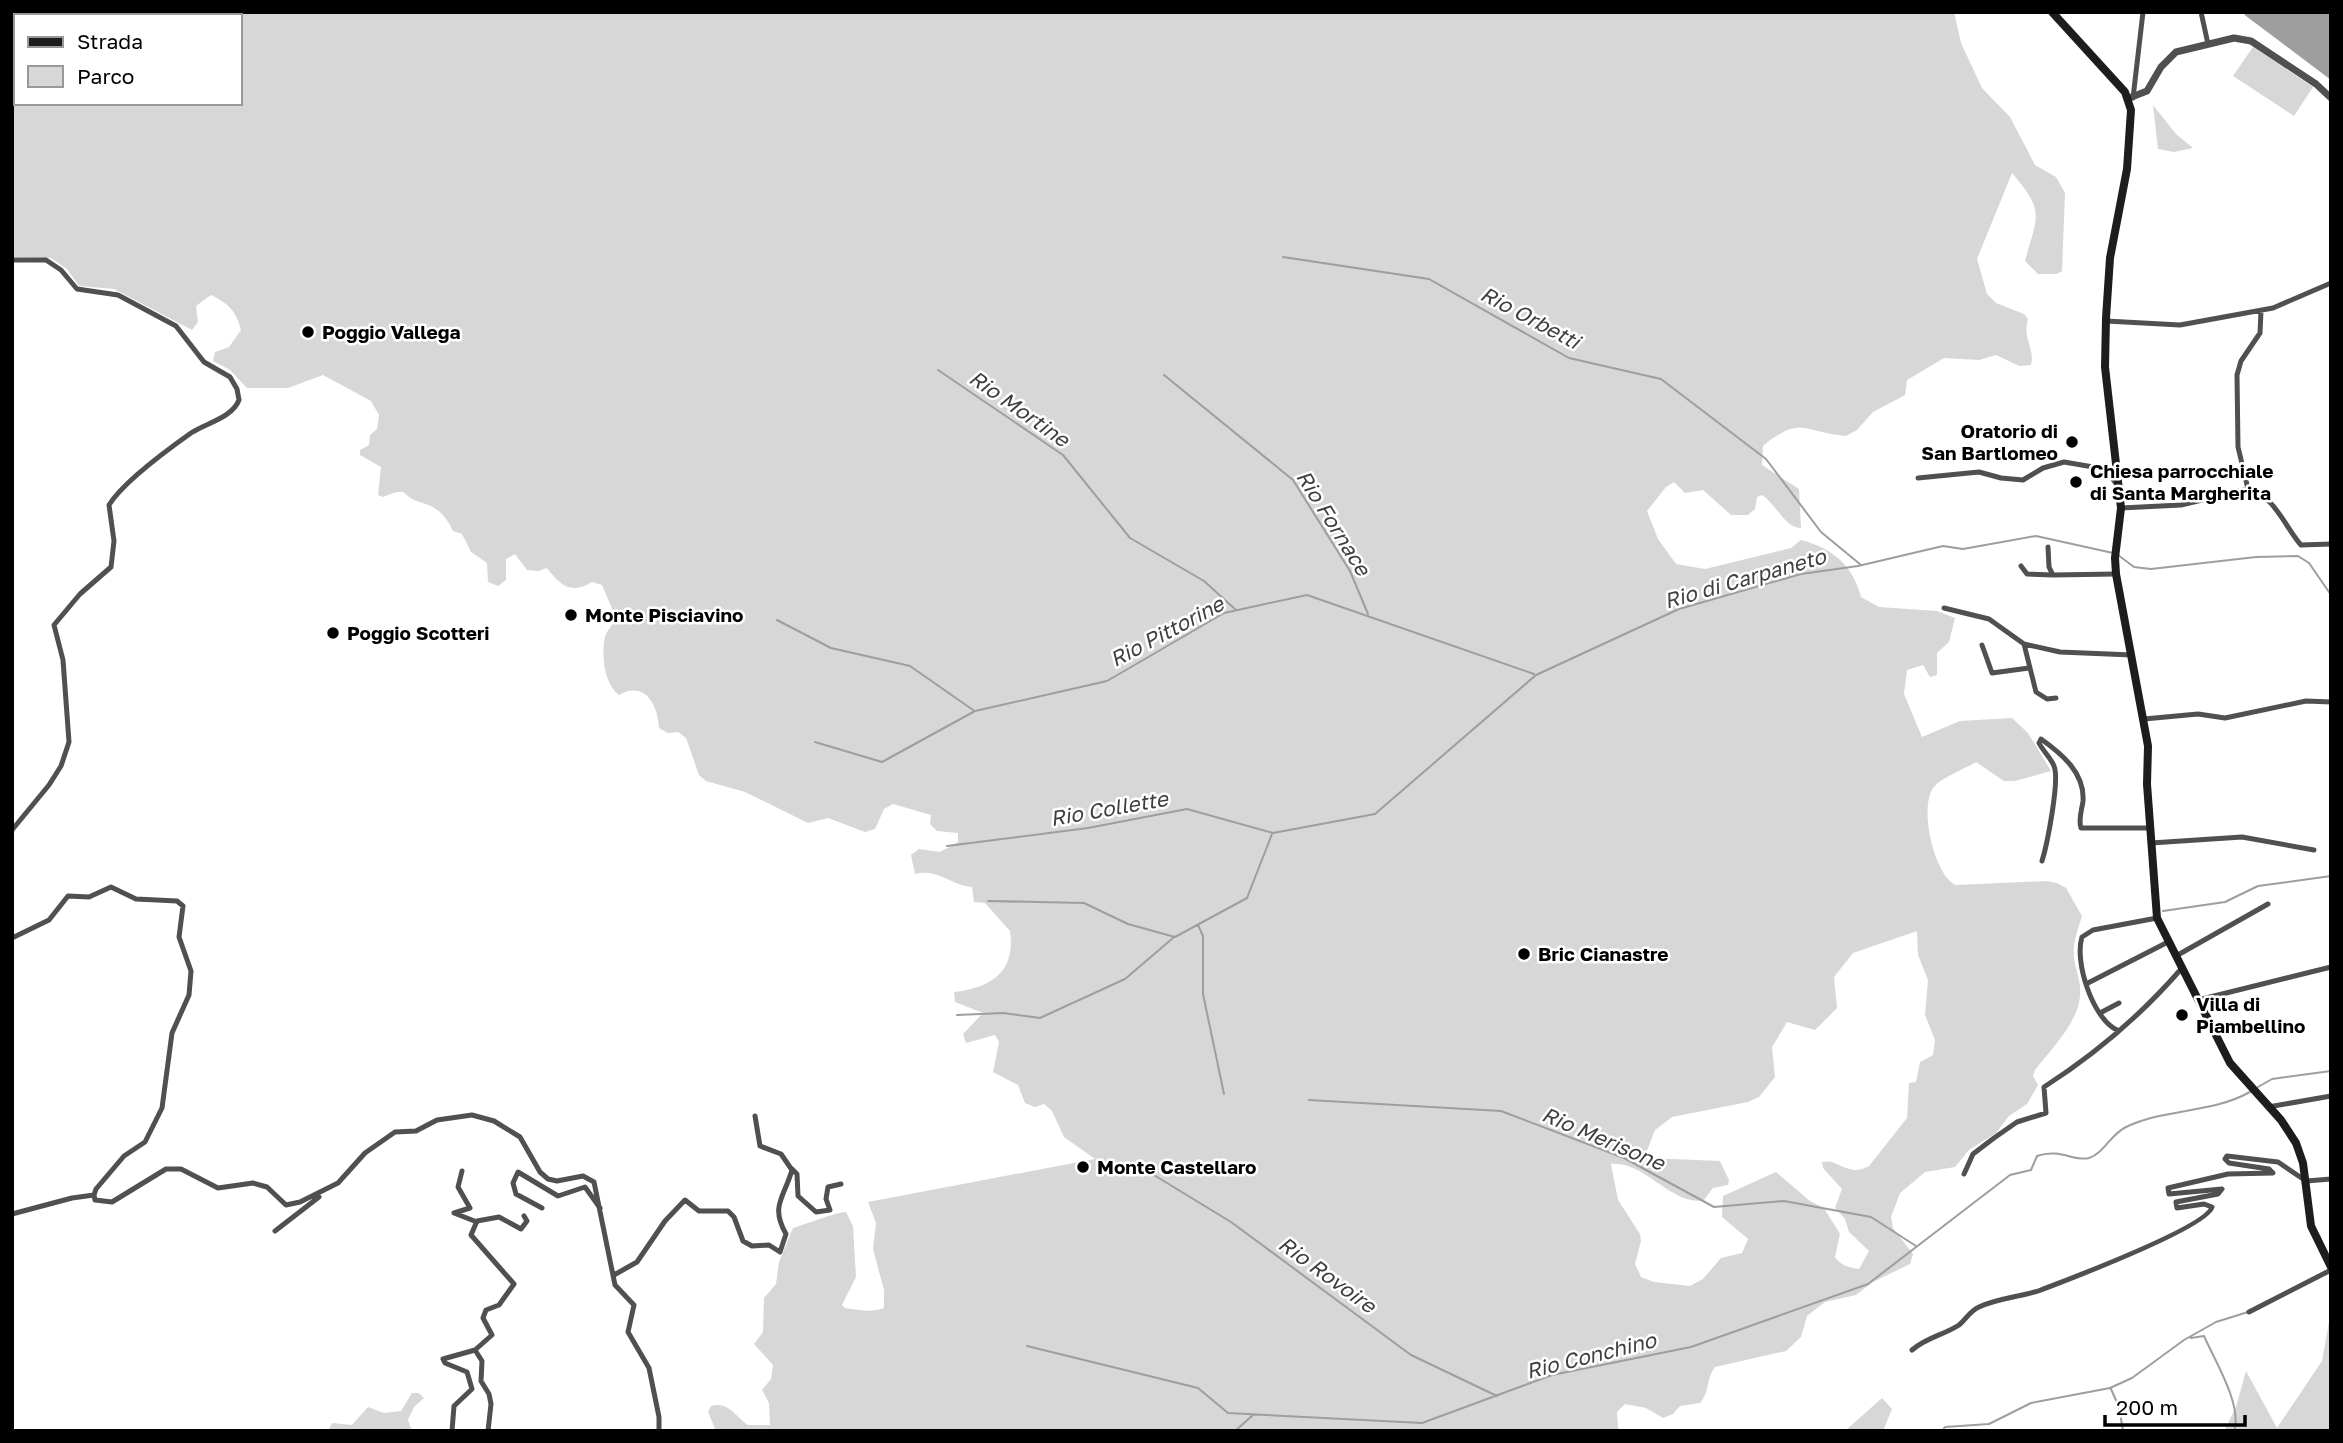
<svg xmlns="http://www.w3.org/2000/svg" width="2343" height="1443" font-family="'Golos Text',sans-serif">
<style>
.green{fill:#d7d7d7;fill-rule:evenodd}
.water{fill:#9e9e9e}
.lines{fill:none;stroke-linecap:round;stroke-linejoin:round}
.stream{stroke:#9e9e9e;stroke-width:2}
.minor{stroke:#505050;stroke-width:5}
.tertiary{stroke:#505050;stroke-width:7}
.secondary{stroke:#1d1d1d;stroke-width:8}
.poi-dot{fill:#000;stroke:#fff;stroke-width:2.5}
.labels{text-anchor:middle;stroke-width:5;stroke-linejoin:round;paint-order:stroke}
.poi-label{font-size:19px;font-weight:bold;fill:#000;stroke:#fff;text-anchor:start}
.water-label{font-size:21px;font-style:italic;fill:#3f3f3f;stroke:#fff}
</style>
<rect width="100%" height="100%" fill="#fff"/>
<path class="green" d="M12,12H1954L1961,43L1982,88L2010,117L2035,165L2056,177L2065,193L2062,271L2057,274H2038L2025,261C2037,215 2046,213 2012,173L1977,259L1987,294L1996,303L2024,314L2028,319C2022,340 2035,346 2031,365L2019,366L1996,355L1979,360L1944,358L1907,380L1905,395L1873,412L1857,430L1846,436C1803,432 1801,415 1763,446L1762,465L1799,489L1801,528C1786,529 1775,503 1762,495L1757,497L1755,509L1748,515H1731L1703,490L1685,493L1674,482L1666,487L1647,511L1658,539L1676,564L1705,569L1791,548L1801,540C1832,548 1853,565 1861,597L1879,607L1937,611L1955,618L1949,642L1937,653V675L1930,677L1923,665L1907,670L1904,694L1922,737L1960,721L2012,718L2028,733L2051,771L2015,781H2004L1976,762C1965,769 1940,778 1933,788C1919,810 1934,873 1955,885L2047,881L2057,883L2066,888L2082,916C2077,932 2071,947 2075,964C2078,976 2081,984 2080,996C2078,1023 2051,1049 2035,1070L2033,1076L2038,1085L2027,1104L2009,1116L1996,1133L1969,1150L1955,1167L1925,1172L1900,1193L1891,1217L1893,1228L1913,1254L1910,1264L1873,1282L1856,1295L1825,1302L1807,1316L1801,1337L1786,1351L1715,1367C1706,1379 1710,1392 1700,1403L1680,1406L1673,1414L1663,1418L1646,1408L1625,1404L1617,1412L1618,1428L1624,1431H716L708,1412L711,1406C728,1401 735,1416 748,1425H770L769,1403L762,1390L771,1379L773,1365L754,1344L763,1332L764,1298L776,1284L779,1262L793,1228C803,1225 840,1211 846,1212L853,1226L856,1277L842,1305L845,1308C859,1310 870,1313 884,1308V1290L873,1249L876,1223L868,1202L1095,1159L1064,1137L1052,1111L1044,1104L1035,1107L1025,1103L1018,1085L993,1072L999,1042L995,1035L966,1043L963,1034L983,1013L955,1002L954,992C991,988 1016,972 1010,931L985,903L974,902L972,887C950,885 938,868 915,874L911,855L919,849L940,852L958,842V833L937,831L930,824L931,815L893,804L884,809L875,829L865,832L828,818L808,823L745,792L706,781L699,775L686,738L678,732L668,733L659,728C658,705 645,680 619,695C604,684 601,655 605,637C607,630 613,625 616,618L602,585L592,582C571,595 560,585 547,568L538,571L527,570L515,554L506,559V580L498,586L488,582L487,563L471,552L462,534L453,531C445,514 437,507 420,502C400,496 410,485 383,497L378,495L381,467L360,455V450L369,445L370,435L377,429L379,415L371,401L323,375L288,388H247L230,370L213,361L215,352L229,347L241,330C237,312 228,303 211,295L196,306L198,322L192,330L114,289L79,286L67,269L51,258L12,257ZM16,16H240V103H16ZM1917,931L1918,955L1928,980L1925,1015L1935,1040L1933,1055L1920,1062L1916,1082L1909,1083L1907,1118L1869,1166C1847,1178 1839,1158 1822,1162L1823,1168L1842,1189L1835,1208L1845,1219L1849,1232L1869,1251L1859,1269C1850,1268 1840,1265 1835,1257L1840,1234L1824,1208L1810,1201L1776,1172L1723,1196L1722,1217L1748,1239L1742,1253L1721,1258L1703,1279L1690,1286L1654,1282L1641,1277L1635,1264L1641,1241L1640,1234L1618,1200L1611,1164C1646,1161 1672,1207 1704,1200L1713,1188L1728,1185L1729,1180L1720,1161L1648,1158L1645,1156L1655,1130L1672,1117L1748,1102L1759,1097L1775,1077L1772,1047L1787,1022L1815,1030L1837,1008L1834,977L1853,953Z
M2253,47L2313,87L2294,116L2233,76Z
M2153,105L2176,134L2193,148L2174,152L2158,149Z
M2329,1322L2331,1431H2224L2236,1407L2246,1371L2277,1428L2322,1361Z
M412,1393H419L424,1398L414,1407L408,1420L412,1431H328L332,1423L352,1425L368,1407L384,1413L401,1411Z
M1882,1398L1892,1409L1883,1431H1845Z"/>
<path class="water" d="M2242,12H2331V80L2246,16Z"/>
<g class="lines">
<path class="stream" d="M1283,257L1429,279L1569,358L1661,379L1766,459L1821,532L1861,565
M938,370L1063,455L1130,538L1204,581L1236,610
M1164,375L1293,480L1350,571L1368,614
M2118,555L2134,567L2151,569L2256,557L2298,556L2309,563L2331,595
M777,620L831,648L910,666L973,710
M815,742L882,762L975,711L1107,681L1224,613L1307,595L1534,674
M947,846L1088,828L1187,809L1273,833L1375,814L1536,675L1679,609L1801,574L1858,566L1943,546L1963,549L2036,536L2113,553
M988,901L1084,903L1128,924L1175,937L1247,898L1272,834
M2163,911L2225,902L2258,886L2331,876
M1198,925L1203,936V994L1224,1094
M957,1015L1003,1013L1040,1018L1125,979L1173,938
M2258,1087L2272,1079L2331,1071
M1309,1100L1501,1111L1624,1158L1714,1207L1784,1201L1871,1217L1916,1246
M1144,1169L1231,1222L1411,1355L1497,1396
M2191,1338L2204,1336C2214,1359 2243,1406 2234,1431
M1027,1346L1198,1388L1228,1413L1422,1423L1552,1375L1691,1347L1868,1284L2010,1175L2031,1170L2037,1156C2060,1148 2075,1162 2089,1158C2104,1153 2111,1134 2126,1127C2166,1108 2210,1114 2250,1092
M2111,1389L2119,1407L2123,1431
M1235,1431L1253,1415
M1942,1431L1945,1427L1989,1424L2031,1403L2110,1388L2132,1378L2184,1340L2216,1322L2248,1312"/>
<path class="minor" d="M2201,12L2208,44
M2133,98L2143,12
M12,260H46L61,270L77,289L118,295L176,326L204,362L230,377L237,389L239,400C232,418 206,423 191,433C167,450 124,481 109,505L114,541L111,567L80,594L54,625L63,660L69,742L61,766L49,785L12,830
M2261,311L2260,333L2241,361L2237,375L2238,447L2248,489C2275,496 2285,527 2301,545L2331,544
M2106,321L2180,325L2273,308L2331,283
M1918,478L1979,472L2001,478L2023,480L2043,468L2064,462L2105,469L2118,486
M2121,508L2181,505L2248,489
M2048,547L2049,567L2053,575L2116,574
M2021,566L2027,574L2053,575
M1944,608L1989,619L2024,644L2060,652L2132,655
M2024,644L2036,692L2047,699L2056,698
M1982,645L1992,673L2029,668
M2144,719L2198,714L2225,718L2306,701L2331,702
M2151,843L2242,837L2314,850
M2042,861C2047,845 2060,780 2054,766C2051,758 2043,751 2039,743L2041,739C2062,754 2085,773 2083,801C2082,810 2078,819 2081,828H2150
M12,938L49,920L68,896L89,897L111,887L136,899L177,901L183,906L179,937L191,971L189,995L172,1033L162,1108L145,1142L124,1156L96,1189L94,1195
M2176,956L2268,904
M2086,984L2168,942
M2198,1000L2331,967
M2100,1013L2119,1003
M2117,1030C2093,1019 2074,962 2082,937L2093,930L2157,918
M2268,1107L2331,1096
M792,1169L797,1174L798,1196L816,1212L830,1210L826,1199L828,1187L841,1184
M462,1171L458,1187L470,1208L454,1213L477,1222
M1964,1174L1973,1154L1994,1138L2017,1122L2046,1113L2044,1087C2094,1055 2143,1013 2182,968
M94,1195L95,1200L112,1202L166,1169H181L218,1188L253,1183L267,1187L286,1205L300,1202L338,1183L365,1153L395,1132L416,1131L437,1120L472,1115L494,1121L520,1137L540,1172L548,1179L557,1181L583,1176L594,1182L615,1285L634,1305L628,1332L649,1368L659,1417V1431
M542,1208L516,1194L513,1183L518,1172L558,1196L585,1187L600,1208
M12,1214L72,1198L94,1195
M275,1231L319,1197
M614,1275L637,1262L665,1221L685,1200L699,1211H728L734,1217L743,1241L752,1246L769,1245L780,1252L786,1234C770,1206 784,1198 792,1170L781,1154L760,1146L755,1116
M2249,1312L2331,1270
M475,1350L492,1335L483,1318L486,1310L499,1305L514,1284L471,1235L477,1221L499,1217L521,1229L527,1221L524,1216
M1912,1350C1927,1337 1944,1335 1959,1325C1966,1319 1970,1311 1979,1307C1998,1298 2021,1297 2041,1290C2067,1280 2207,1227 2212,1207L2204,1204L2177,1208L2176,1202L2218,1194L2222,1189L2169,1194L2168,1188L2228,1174L2273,1173L2269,1169L2229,1163L2225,1159L2227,1156L2278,1162L2306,1181L2331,1179
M452,1431L454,1406L472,1389L467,1372L445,1363L443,1359L475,1350L482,1361L481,1381L489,1394L491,1404L488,1431"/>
<path class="tertiary" d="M2129,98L2147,91L2161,67L2176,52L2234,38L2251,41L2316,84L2331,98"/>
<path class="secondary" d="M2052,12L2125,92L2131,110L2127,169L2110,258L2106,318L2105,367L2121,508L2115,558L2116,574L2148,746L2147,784L2157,918L2230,1063L2281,1120L2296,1143L2303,1163L2311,1226L2331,1267"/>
</g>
<g class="poi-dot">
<circle cx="308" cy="332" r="7"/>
<circle cx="2072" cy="442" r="7"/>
<circle cx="2076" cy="482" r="7"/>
<circle cx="571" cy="615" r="7"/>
<circle cx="333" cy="633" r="7"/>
<circle cx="1524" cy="954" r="7"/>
<circle cx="2182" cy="1015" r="7"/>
<circle cx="1083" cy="1167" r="7"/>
</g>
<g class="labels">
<g class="poi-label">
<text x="322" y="339">Poggio Vallega</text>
<text x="2058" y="438" text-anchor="end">Oratorio di<tspan x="2058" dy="22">San Bartlomeo</tspan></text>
<text x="2090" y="478">Chiesa parrocchiale<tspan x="2090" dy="22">di Santa Margherita</tspan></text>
<text x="585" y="622">Monte Pisciavino</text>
<text x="347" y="640">Poggio Scotteri</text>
<text x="1538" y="961">Bric Cianastre</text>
<text x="2196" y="1011">Villa di<tspan x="2196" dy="22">Piambellino</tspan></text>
<text x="1097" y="1174">Monte Castellaro</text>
</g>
<g class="water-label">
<text transform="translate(1530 318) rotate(28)" y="7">Rio Orbetti</text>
<text transform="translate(1019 409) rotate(35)" y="7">Rio Mortine</text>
<text transform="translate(1333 523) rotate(58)" y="7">Rio Fornace</text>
<text transform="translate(1745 579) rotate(-16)" y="7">Rio di Carpaneto</text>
<text transform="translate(1167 632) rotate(-28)" y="7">Rio Pittorine</text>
<text transform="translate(1109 809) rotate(-10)" y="7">Rio Collette</text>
<text transform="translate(1603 1139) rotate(23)" y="7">Rio Merisone</text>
<text transform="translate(1327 1275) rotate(36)" y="7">Rio Rovoire</text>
<text transform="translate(1591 1356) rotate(-14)" y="7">Rio Conchino</text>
</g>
</g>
<rect width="2343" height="1443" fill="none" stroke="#000000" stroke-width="28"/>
<rect x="14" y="14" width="228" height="91" fill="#ffffff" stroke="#999999" stroke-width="2"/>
<rect x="28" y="37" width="35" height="10" fill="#1d1d1d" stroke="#999999" stroke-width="2"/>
<text x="77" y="49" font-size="21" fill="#000000">Strada</text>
<rect x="28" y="66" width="35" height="21" fill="#d7d7d7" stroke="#999999" stroke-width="2"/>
<text x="77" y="84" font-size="21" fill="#000000">Parco</text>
<path d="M2105 1415v10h140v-10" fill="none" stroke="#000000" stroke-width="3.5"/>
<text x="2116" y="1415" font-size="21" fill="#000000" stroke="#ffffff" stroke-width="5" paint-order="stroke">200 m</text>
</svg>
